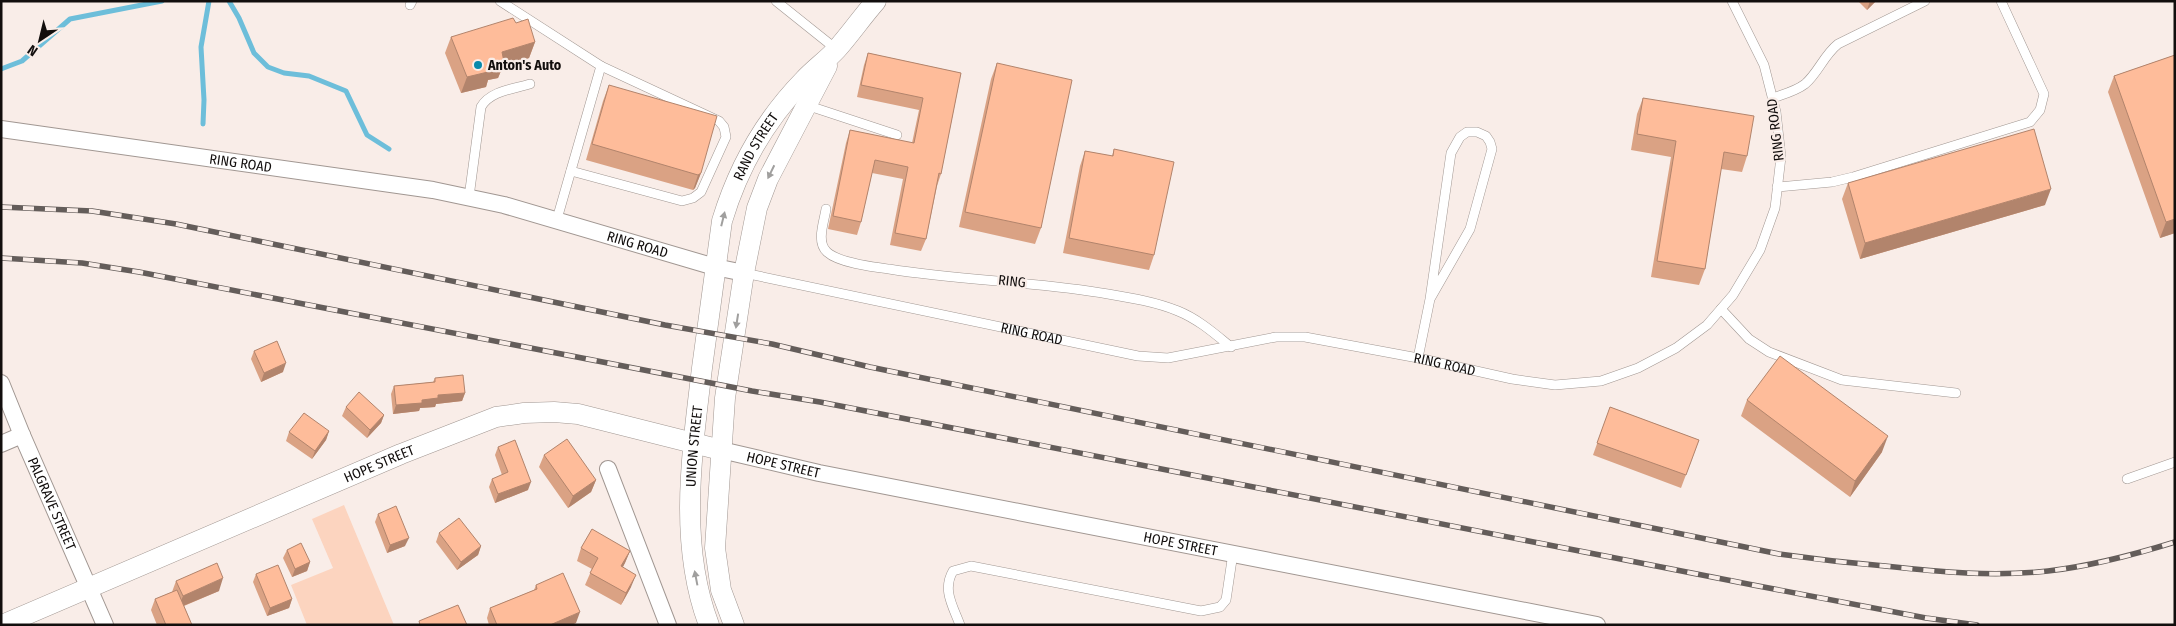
<svg xmlns="http://www.w3.org/2000/svg" width="2176" height="626" font-family="'Fira Sans Condensed',sans-serif">
<style>
.green{fill:#fcd4bf}
.lines{fill:none;stroke-linecap:round;stroke-linejoin:round}
.stream{stroke:#6dbeda;stroke-width:5}
.service-casing{stroke:#a19792;stroke-width:10}
.minor-casing{stroke:#a19792;stroke-width:18}
.tertiary-casing{stroke:#a19792;stroke-width:21}
.service{stroke:#fff;stroke-width:9}
.minor{stroke:#fff;stroke-width:16}
.tertiary{stroke:#fff;stroke-width:20}
.rail-casing{stroke:#645d5a;stroke-width:5.5}
.rail{stroke:#f9ede8;stroke-width:4;stroke-dasharray:11;stroke-linecap:butt}
.wall{fill:#daa284}
.shaded-wall{fill:#b2846c}
.building{fill:#febc9a;stroke:#b2846c}
.oneway{fill:#a09f9e}
.poi-dot{fill:#0889ab;stroke:#f9ede8;stroke-width:2}
.labels{text-anchor:middle;stroke-width:4.5;stroke-linejoin:round;paint-order:stroke}
.poi-label{font-size:14px;font-weight:bold;fill:#120e0d;stroke:#f9ede8;text-anchor:start}
.street-label{font-size:14px;fill:#120e0d;stroke:#f9ede8}
</style>
<rect width="100%" height="100%" fill="#f9ede8"/>
<path class="green" d="M344,505L394,625H307L291,585L333,568L312,519Z"/>
<g class="lines">
<path class="stream" d="M229,1L239,18L254,53L268,67L284,73L309,76L346,91L367,135L389,149
M1,69L22,61L70,19L162,1
M203,124L204,100L201,47L209,1"/>
<defs>
<g id="service">
<path d="M500,1L601,66L557,219"/>
<path d="M776,1L836,49"/>
<path d="M410,5L412,1"/>
<path d="M1773,98C1784,94 1796,91 1805,84C1818,73 1824,55 1838,44L1925,1"/>
<path d="M806,105L897,135"/>
<path d="M571,171L682,201L693,198L701,192L726,137L724,127L719,121L601,66"/>
<path d="M1777,187L1832,182L1853,177L2030,122L2040,110L2044,94L2001,1"/>
<path d="M469,197L481,107C490,91 513,89 530,84"/>
<path d="M826,209C824,222 816,242 827,252C839,263 873,267 889,269C962,281 1036,281 1108,294C1132,298 1156,302 1178,311C1198,319 1215,334 1231,347"/>
<path id="s1" d="M744,273L1138,356L1168,358L1276,337H1305L1418,358L1512,379L1555,385L1601,381L1638,368L1676,348L1707,325L1733,295L1760,250L1775,208L1781,157L1776,112L1764,65L1732,1"/>
<path d="M1721,309L1749,339L1769,352L1842,380L1956,393"/>
<path d="M1418,358L1430,299L1451,153L1460,137L1467,132H1477L1486,136L1490,142L1492,149L1470,229L1430,299"/>
<path d="M2127,479L2175,462"/>
<path d="M960,625C953,606 942,590 953,571L971,566L1201,611L1220,607L1226,600L1233,553"/>
</g>
<g id="minor">
<path id="s2" d="M1,129L433,190L504,205L715,267L744,273"/>
<path id="s3" d="M1,383L22,435L105,625"/>
<path d="M1,444L22,435"/>
<path id="s4" d="M721,450L819,473L1597,625"/>
<path d="M608,469L668,625"/>
</g>
<g id="tertiary">
<path id="s5" d="M2,625L401,454L496,417L524,413L554,412L578,414L721,450"/>
<path id="s6" d="M709,625C678,544 692,453 702,368C709,319 715,270 722,221C738,168 765,120 804,80C814,69 827,60 837,49C851,33 862,17 876,1"/>
<path d="M734,625L721,590L715,548L725,398L744,273L757,208L768,179L827,66"/>
</g>
</defs>
<use href="#service" class="service-casing"/>
<use href="#minor" class="minor-casing"/>
<use href="#tertiary" class="tertiary-casing"/>
<use href="#service" class="service"/>
<use href="#minor" class="minor"/>
<use href="#tertiary" class="tertiary"/>
<defs>
<path id="rail" d="M1,207L92,211L176,224L665,325L772,344L870,367L1779,554C1814,559 1849,563 1885,566C1939,572 1994,577 2048,571C2092,566 2133,555 2175,542
M1,258L82,263L139,272L752,391L820,402L1753,585L1926,618L1977,625"/>
</defs>
<use href="#rail" class="rail-casing"/>
<use href="#rail" class="rail"/>
</g>
<path class="wall" d="M1858,1H1876L1867,10Z
M516,23L535,42L529,58L503,66L498,78L488,80L486,87L461,93L445,53L451,37Z
M868,53L961,73L941,174L937,186L926,239L921,251L890,245L903,179L872,173L861,222L857,235L828,229L846,143L850,130L912,143L919,110L857,97L864,65Z
M2175,55V233L2160,238L2108,92L2114,76Z
M997,63L1041,228L1035,244L959,227L991,79Z
M609,85L701,173L695,188L693,190L586,160L603,101Z
M1643,98L1747,156L1742,172L1721,169L1705,269L1699,285L1651,277L1671,157L1631,150L1637,114Z
M1114,149L1154,255L1149,270L1063,253L1080,166L1085,151L1112,156Z
M1848,183L2045,205L1860,259L1842,199Z
M254,351L283,372L261,382L251,359Z
M435,378L465,393L462,401L436,404L435,407L420,408L419,411L393,414L391,394L394,386L433,382Z
M1747,400L1882,452L1850,497L1741,416Z
M346,407L384,415L381,423L367,438L342,416Z
M1610,407L1699,440L1681,488L1593,455Z
M329,431L326,440L312,459L286,441L289,432Z
M498,447L528,490L495,503L489,487L492,479L502,475L495,455Z
M544,455L596,480L591,492L568,508L539,467Z
M378,514L405,546L387,553L375,522Z
M439,533L481,546L478,555L457,570L436,542Z
M581,548L630,551L623,567L631,587L621,605L585,585L592,569L577,561Z
M287,550L310,562L307,571L292,577L283,558Z
M256,574L292,599L289,608L267,616L253,582Z
M176,581L219,591L184,606L192,625H157L151,610L155,599L172,592Z
M536,585L576,623L571,625H489L487,618L490,608L534,590Z"/>
<path class="shaded-wall" d="M1870,1H1876L1867,10Z
M535,42L529,58L503,66L498,78L488,80L486,87L461,93L467,77L490,65L502,52Z
M701,173L695,188L693,190L698,175Z
M2051,189L2045,205L1860,259L1865,243Z
M2175,219V233L2160,238L2166,222Z
M286,363L283,372L261,382L264,373Z
M465,393L462,401L436,404L435,407L420,408L419,411L393,414L396,405L438,395Z
M384,415L381,423L367,438L370,430Z
M329,431L326,440L312,459L315,451Z
M1888,436L1882,452L1850,497L1855,481Z
M596,480L591,492L568,508L573,496Z
M531,482L528,490L495,503L498,494Z
M409,538L405,546L387,553L390,545Z
M481,546L478,555L457,570L461,562Z
M630,551L625,563L616,579L621,566Z
M310,562L307,571L292,577L295,569Z
M636,575L631,587L621,605L626,593Z
M223,578L219,591L178,608L183,596Z
M292,599L289,608L267,616L270,608Z
M580,612L576,623L571,625H550Z"/>
<path class="building" d="M513,18L516,23L528,19L535,42L502,52L504,62L490,65L492,71L467,77L451,37Z
M868,53L961,73L941,174L939,173L926,239L895,233L908,167L875,160L861,222L833,216L850,130L914,143L923,98L861,85Z
M2175,55V219L2166,222L2114,76Z
M997,63L1072,80L1041,228L965,212Z
M609,85L717,116L701,173L698,175L592,144Z
M1643,98L1754,116L1747,156L1724,152L1705,269L1657,261L1676,141L1637,134Z
M2034,129L2051,189L1865,243L1848,183Z
M1114,149L1174,162L1154,255L1069,238L1085,151L1113,156Z
M277,341L286,363L264,373L254,351Z
M1780,356L1888,436L1855,481L1747,400Z
M463,375L465,393L438,395V398L422,400V403L396,405L394,386L435,382V378Z
M359,392L384,415L370,430L346,407Z
M1610,407L1699,440L1686,475L1597,443Z
M304,413L329,431L315,451L289,432Z
M567,439L596,480L573,496L544,455Z
M515,440L531,482L498,494L492,479L508,472L498,447Z
M396,506L409,538L390,545L378,514Z
M459,518L481,546L461,562L439,533Z
M592,529L630,551L621,566L636,575L626,593L590,573L598,558L581,548Z
M301,543L310,562L295,569L287,550Z
M217,563L223,578L183,596L176,581Z
M278,565L292,599L270,608L256,574Z
M563,573L580,612L550,625H497L490,608L537,589L536,585Z
M177,590L192,625H166L155,599Z
M458,605L467,625H420L419,621Z"/>
<defs><path id="oneway-solid" d="M-6-.8H1V-3.2L6.5 0L1 3.2V.8H-6Z" transform="scale(1.25)"/></defs>
<g class="oneway">
<use href="#oneway-solid" transform="translate(771 172) rotate(116)"/>
<use href="#oneway-solid" transform="translate(723 219) rotate(-76)"/>
<use href="#oneway-solid" transform="translate(737 321) rotate(99)"/>
<use href="#oneway-solid" transform="translate(696 578) rotate(-101)"/>
</g>
<circle class="poi-dot" cx="478" cy="65" r="5"/>
<g class="labels">
<g class="poi-label">
<text x="488" y="70">Anton's Auto</text>
</g>
<g class="street-label">
<text transform="translate(1775 130) rotate(-97)" y="5">RING ROAD</text>
<text dy="5" stroke="none"><textPath href="#s6" startOffset="490">RAND STREET</textPath></text>
<text dy="5" stroke="none"><textPath href="#s2" startOffset="242">RING ROAD</textPath></text>
<text dy="5" stroke="none"><textPath href="#s2" startOffset="648">RING ROAD</textPath></text>
<text transform="translate(1012 281) rotate(6)" y="5">RING</text>
<text dy="5" stroke="none"><textPath href="#s1" startOffset="294">RING ROAD</textPath></text>
<text dy="5" stroke="none"><textPath href="#s1" startOffset="714">RING ROAD</textPath></text>
<text dy="5" stroke="none"><textPath href="#s6" startOffset="181">UNION STREET</textPath></text>
<text dy="5" stroke="none"><textPath href="#s5" startOffset="410">HOPE STREET</textPath></text>
<text dy="5" stroke="none"><textPath href="#s4" startOffset="64">HOPE STREET</textPath></text>
<text dy="5" stroke="none"><textPath href="#s3" startOffset="131">PALGRAVE STREET</textPath></text>
<text dy="5" stroke="none"><textPath href="#s4" startOffset="469">HOPE STREET</textPath></text>
</g>
</g>
<rect width="2176" height="626" fill="none" stroke="#120e0d" stroke-width="5"/>
<g transform="translate(40 40) rotate(215)" stroke="#f9ede8" stroke-width="4" paint-order="stroke">
<path d="M0-4L9 19L0 12L-9 19Z" fill="#120e0d"/>
<text y="-8" font-size="14" font-weight="bold" text-anchor="middle" fill="#120e0d">N</text>
</g>
</svg>
